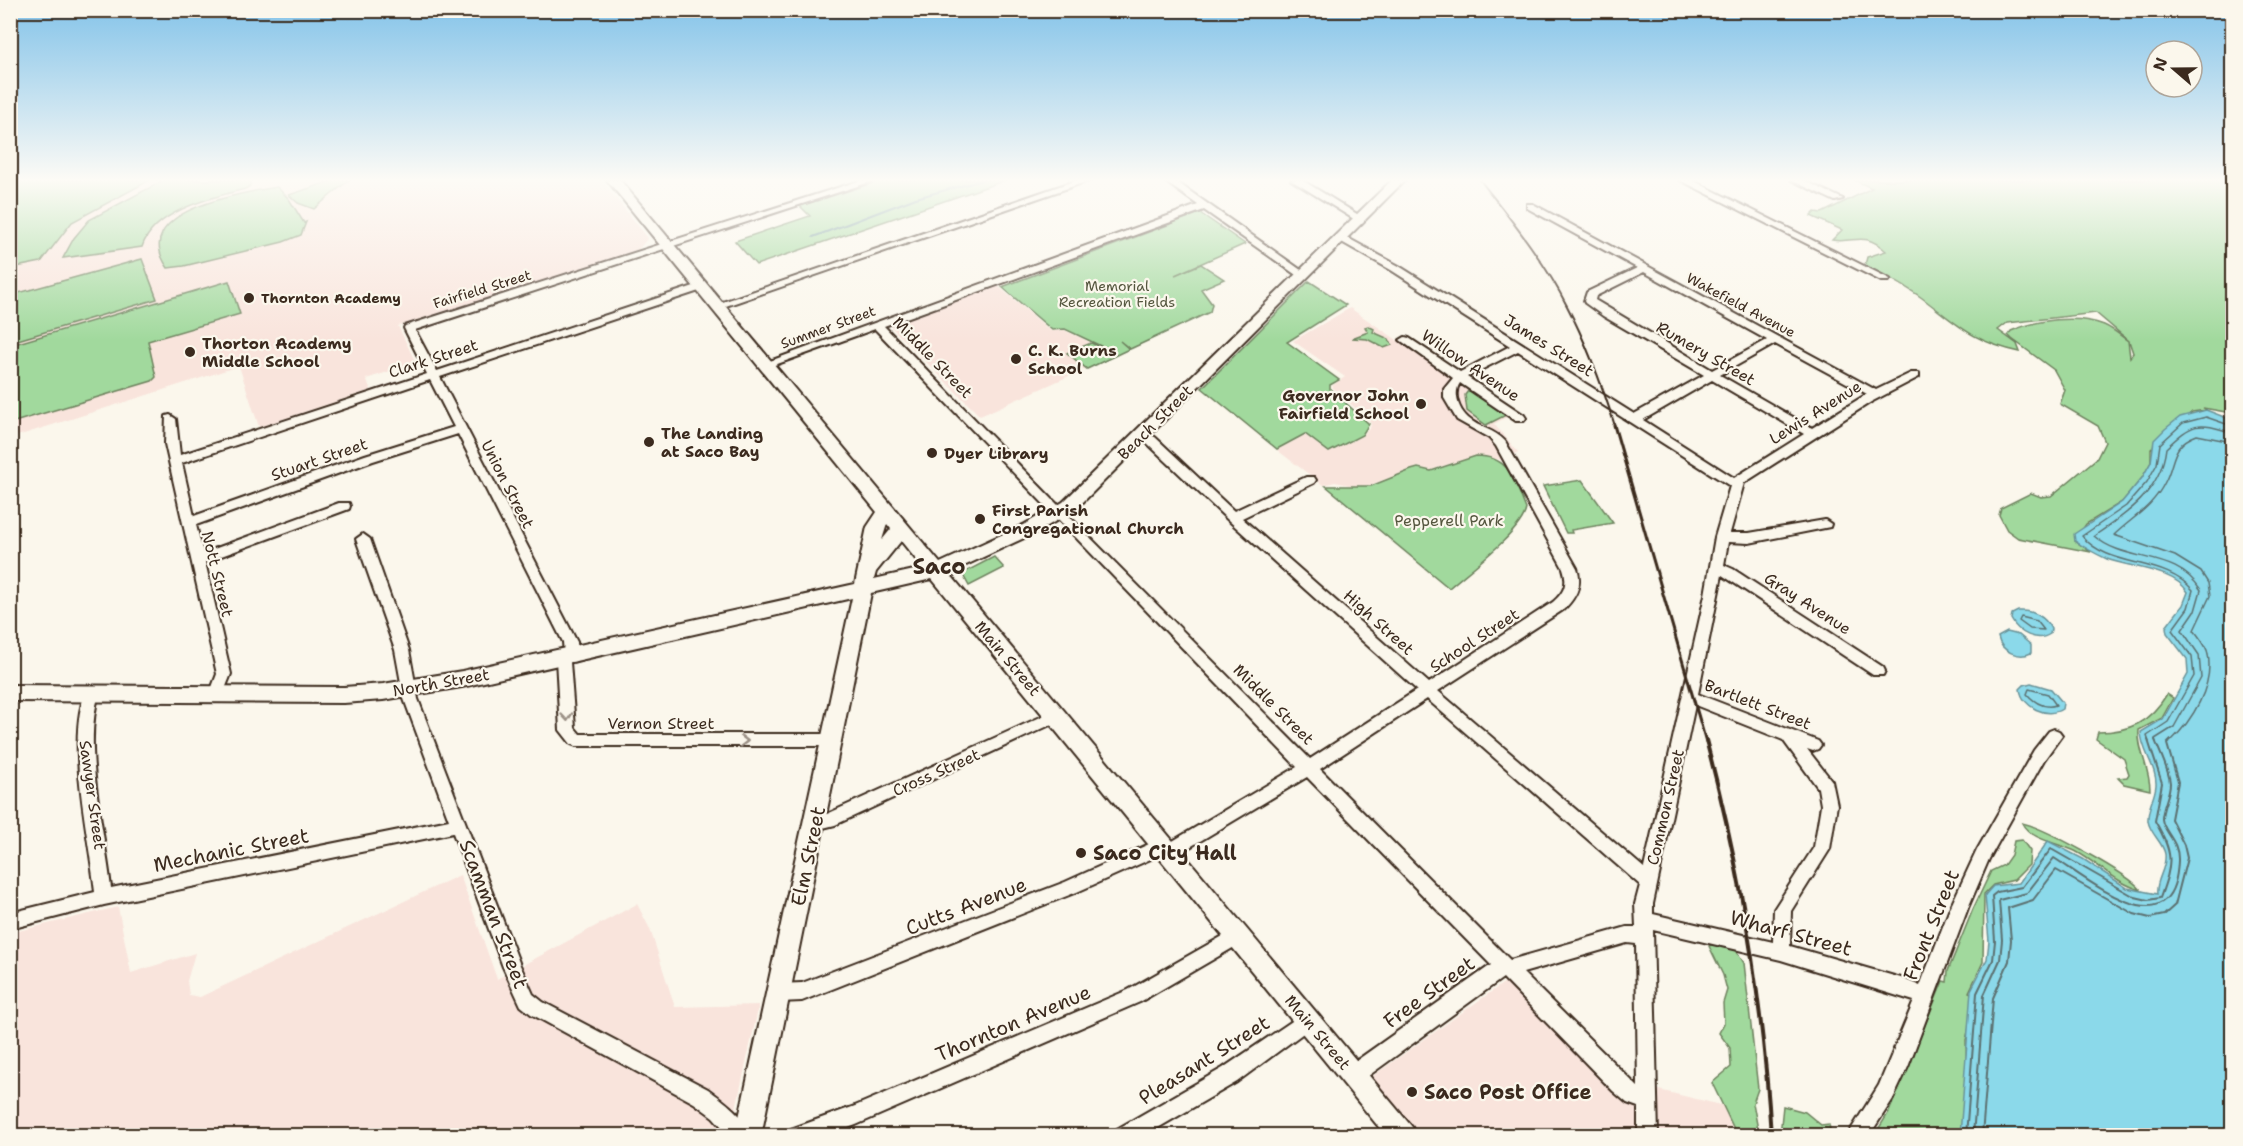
<svg xmlns="http://www.w3.org/2000/svg" width="2243" height="1146" font-family="'Shantell Sans',sans-serif">
<style>
.built{fill:#f9e4dc}
.green{fill:#a1d99d;stroke:#6e825e;stroke-width:1.5}
.water{fill:#8bd9ea;stroke:#6b9398;stroke-width:1.5}
.lines{fill:none;stroke-linecap:round;stroke-linejoin:round}
.shore-far1{stroke:#5b7070;stroke-width:1.5}
.shore{stroke:#5b7070;stroke-width:2}
.stream{stroke:#6b9398;stroke-width:2}
.minor-casing{stroke:#3b2a1e;stroke-width:4}
.major-casing{stroke:#3b2a1e;stroke-width:4}
.minor{fill:#fbf7ec;fill-rule:evenodd}
.major{fill:#fbf7ec;fill-rule:evenodd}
.rail-far2{stroke:#3b2a1e;stroke-width:2}
.rail-far1{stroke:#3b2a1e;stroke-width:3}
.rail{stroke:#3b2a1e;stroke-width:4}
.oneway{stroke:#9b9085}
.poi-dot{fill:#3b2a1e;stroke:#fbf7ec;stroke-width:2}
.labels{text-anchor:middle;stroke-width:4.5;stroke-linejoin:round;paint-order:stroke}
.far-park-label{font-size:14px;fill:#54563e;stroke:#fbf7ec}
.far-street-label{font-size:14px;fill:#3b2a1e;stroke:#fbf7ec}
.far-poi-label{font-size:14px;font-weight:bold;fill:#3b2a1e;stroke:#fbf7ec;text-anchor:start}
.poi-label{font-size:16px;font-weight:bold;fill:#3b2a1e;stroke:#fbf7ec;text-anchor:start}
.street-label{font-size:16px;fill:#3b2a1e;stroke:#fbf7ec}
.park-label{font-size:16px;fill:#54563e;stroke:#fbf7ec}
.near-street-label{font-size:20px;fill:#3b2a1e;stroke:#fbf7ec}
.near-poi-label{font-size:20px;font-weight:bold;fill:#3b2a1e;stroke:#fbf7ec;text-anchor:start}
.district-label{font-size:22px;font-weight:bold;fill:#3b2a1e;stroke:#fbf7ec}
</style>
<rect width="100%" height="100%" fill="#fbf7ec"/>
<filter id="ink" filterUnits="userSpaceOnUse"><feTurbulence type="fractalNoise" baseFrequency=".0167" numOctaves="2"/><feDisplacementMap in="SourceGraphic" scale="12" xChannelSelector="R" yChannelSelector="G"/><feConvolveMatrix kernelMatrix="1 2 1 2 8 2 1 2 1" color-interpolation-filters="sRGB"/></filter>
<g filter="url(#ink)">
<path class="built" d="M11,180H601L648,238L637,251L398,326L416,363L366,379L371,390L259,427L239,366L11,438Z
M998,286L1051,331L1064,330L1102,348L1120,341L1129,349L980,416L891,327L894,323Z
M1350,308L1509,416L1494,424L1518,452L1503,460L1475,456L1431,470L1418,467L1370,485L1355,486L1335,482L1323,485L1277,450L1305,435L1329,453L1362,436L1370,428L1371,424L1368,419L1332,388L1333,385L1345,377L1293,341Z
M460,875L497,979L637,904L650,929L675,1007L759,1005L730,1135H11L10,933L118,907L131,973L195,953L187,981L189,995L200,997Z
M1512,977L1613,1079L1742,1110L1745,1135H1407L1363,1083Z"/>
<path class="green" d="M11,180H150L72,222L41,262L11,268Z
M164,180H251L250,186L245,189C214,197 154,210 142,247L63,258L74,238L89,220Z
M334,180H349L314,209L298,203L289,195Z
M883,180H1006L756,265L735,241L810,216L800,206Z
M1854,180H2232V413L2203,408L2206,410L2192,412L2151,449V462L2142,478L2122,502L2086,524L2075,541L2091,552L2018,538L2007,530L1999,515L2001,508L2031,493L2041,497L2051,496L2097,458L2105,442L2098,426L2060,404L2065,390L2054,370L2012,339L2008,335L2011,331C2036,320 2077,314 2104,325C2113,329 2120,335 2128,341L2130,357L2133,353L2129,341L2096,313L2007,323L1998,330L2017,344L2020,352C1973,342 1958,325 1922,298C1904,285 1884,275 1865,265L1867,257L1886,251C1863,230 1855,244 1832,240L1842,230L1811,216L1815,212L1822,213L1872,188Z
M277,187L289,199L304,223L306,222L301,235L283,242L184,266L168,268C127,211 241,193 277,187Z
M1200,213L1245,244L1175,275L1201,264L1224,279L1201,289L1212,304L1210,312L1130,349L1120,341L1129,349L1087,369L1067,353L1091,343L1102,348L1103,347L1065,329L1052,330L1002,287Z
M142,259L157,299L11,342V295Z
M229,281L240,314L148,341L156,377L152,381L11,423V345Z
M1309,281L1346,305L1287,342L1339,380L1330,385V389L1369,424L1362,435L1329,452L1305,434L1277,449L1202,388Z
M1368,326L1374,329L1373,332L1389,339L1392,345L1384,348L1367,339L1352,338L1368,332L1365,327Z
M1468,391H1471L1506,415L1486,425L1467,411L1465,395Z
M1476,456C1511,456 1514,481 1526,509C1522,532 1467,572 1449,588L1326,486H1371L1411,470L1418,468L1431,471Z
M1582,480L1613,523L1571,530L1572,533H1566L1543,486Z
M994,557L1004,568L969,586L963,575L965,572Z
M2167,694L2173,698L2162,718L2139,730C2137,749 2150,768 2150,790L2124,784L2118,778L2127,777L2129,774L2124,759L2096,739L2098,732C2130,732 2150,722 2167,694Z
M2022,823C2043,827 2129,874 2141,890C2117,884 2098,863 2075,851C2059,843 2030,840 2022,823Z
M2022,840L2030,851L2029,865L2014,880L1993,885L1984,894L1983,962L1969,992L1976,996L1966,1040L1968,1135L1874,1136L1889,1112L1943,981L1947,982L1948,971L1973,909L1991,871L2004,865L2011,855L2014,841Z
M1720,940L1736,950L1744,963L1758,1089L1753,1103L1759,1135H1737L1712,1083L1731,1067L1730,1048L1719,1033L1724,1023L1723,1003L1727,990L1723,975L1709,946Z
M1783,1106L1805,1112L1821,1125L1829,1124L1831,1135H1780Z"/>
<path class="water" d="M2206,410L2232,420V1135H1960L1971,990L1987,959L1989,941L1985,895L1993,886L2019,883L2048,841L2083,859L2127,888L2157,894C2155,880 2167,869 2165,854C2163,842 2150,834 2148,821C2147,808 2155,798 2156,785C2157,767 2141,750 2141,732L2163,719L2188,674L2187,659L2167,633L2166,627L2183,605L2188,592C2173,569 2131,568 2107,559C2096,554 2085,548 2075,541L2074,534L2122,502L2142,478L2151,462L2154,440L2165,429L2180,417Z
M2018,611C2032,610 2045,616 2051,629L2050,634C2037,643 2018,633 2011,619L2012,614Z
M2007,632L2019,635L2031,645V653C2019,659 2001,652 1998,637Z
M2031,683L2051,689L2063,703L2062,709C2047,719 2022,707 2020,689L2024,685Z"/>
<g class="lines">
<path class="shore-far1" d="M2021,617L2037,621L2044,630L2030,629L2019,621Z
M2029,689L2048,694L2056,705C2044,709 2035,703 2027,694Z
M2149,742L2147,736L2168,722L2194,676L2192,657L2172,630L2188,608L2193,590C2164,557 2109,569 2082,536L2126,506L2147,482L2157,464L2160,444L2183,423L2206,417L2232,426
M2156,742L2155,739L2174,727L2201,678L2199,655L2182,630L2195,611L2201,590C2176,550 2126,564 2094,536C2127,514 2161,491 2166,448C2193,423 2197,421 2232,433
M2170,742C2192,721 2214,686 2208,654C2207,646 2199,637 2194,630L2210,596L2208,583L2201,572L2175,556L2114,535C2133,517 2153,507 2165,482C2176,461 2170,445 2197,435L2232,442"/>
<path class="shore" d="M1966,1136L1977,993L1993,960L1995,941L1992,896L1997,892L2022,887L2051,849L2135,897L2148,900L2160,898C2173,862 2174,854 2155,821L2162,783L2148,740
M1973,1136L1984,995L2000,960L2002,940L1999,900L2027,893L2054,858C2092,882 2174,951 2178,861C2179,840 2163,832 2162,819C2162,807 2170,795 2170,783C2169,770 2160,753 2155,740
M1982,1136L1993,998L2009,961L2011,940L2008,908L2033,900L2056,870L2134,914L2150,918L2164,915L2175,905L2187,858L2184,845L2171,819L2178,782L2167,744L2171,740"/>
<path class="stream" d="M813,237L916,198L983,180"/>
<defs>
<path id="minor" d="M862,180H876L415,330L437,371L697,285H705V289L440,377L577,642L578,657L576,661L570,662L575,728L580,734H832L837,736L840,740L837,744L832,746H576L571,744L560,730L556,659L558,655L564,654L563,642L458,434L373,461L196,525L203,553L339,503H349L350,506L349,509L205,562L231,674L221,699L216,701L211,699L209,695L217,674L165,444L166,416L170,415L176,419L180,455L427,374L404,328L405,326ZM430,380L454,427L365,455L194,516L182,463Z
M1077,180H1091L720,308L716,309L711,306Z
M1163,180H1174L1308,275L1303,278L1299,277L1204,210L884,326L1055,502L1310,759L1417,690L1228,520L1147,443L1135,435L1137,432H1145L1155,437L1234,511L1306,477H1314L1316,480L1314,483L1242,518L1429,683L1553,602C1565,592 1568,583 1563,568L1496,446L1489,438L1457,420L1444,398V389L1453,378L1400,340L1405,337L1409,338L1460,372L1510,346L1391,270L1338,240V236H1344L1399,266L1634,414L1704,375L1603,316L1585,303L1584,301L1587,292L1637,268L1527,208V204H1533L1876,390L1911,373H1919V377L1871,402L1744,483L1730,533H1749L1825,520L1831,524L1830,527L1749,543L1728,542L1724,565L1733,569L1883,667L1885,671L1883,675H1873L1722,575L1698,694L1818,741L1821,745L1818,749L1813,751L1807,749L1832,781L1837,805L1830,849L1791,911L1790,946L1901,978L1920,986L1950,908L1977,850L2034,750L2049,731L2054,729L2059,731L2062,735L2044,760L1989,859L1968,908L1908,1067L1893,1099L1869,1136H1847L1879,1085L1914,1001L1781,960L1653,930L1658,1136H1638V1107L1627,1103L1613,1091L1503,978L1360,1082L1353,1084L1346,1082L1344,1075L1346,1068L1491,965L1307,777L1175,856L1169,858L1162,854L1077,892L802,1001L779,1002L773,999L770,993L773,987L779,984L802,983L1065,882L1158,840L1164,838L1171,842L1297,767L875,329L769,367H761L759,365L1198,205ZM1644,272L1767,340L1712,370L1595,300L1596,296ZM1775,344L1867,394L1812,428L1720,375ZM1518,351L1730,486L1715,537L1705,595L1644,868L1438,691L1563,610C1576,598 1583,585 1577,568L1505,441C1494,429 1479,428 1468,418C1458,409 1453,393 1460,383L1516,421H1524L1526,418L1524,415L1467,377ZM1712,380L1804,434L1734,478L1643,420ZM1427,699L1640,885L1635,904L1636,927H1627L1510,960L1320,769ZM1695,705L1783,740L1818,788L1821,805L1814,847L1774,909L1773,942L1653,914V904ZM1627,943L1636,944L1638,1087L1523,973Z
M1291,180H1302L1365,219L1357,221Z
M1680,180H1692L1890,279L1889,281H1881Z
M1791,180H1803L1843,199L1835,201Z
M363,534L370,539L409,650L418,699L520,965L533,994L543,1002L708,1089C724,1101 745,1116 753,1136H730L713,1117L694,1103L531,1014L521,1006L503,967L453,833L104,905L10,929V913L95,892C90,841 64,734 87,690L92,688L97,690L99,694C82,748 105,831 111,888L449,820L404,699L395,650L356,539Z
M1056,710L1061,712L1064,716L1061,720L835,825L815,830L809,828L807,823L809,818L827,814Z
M1237,928L1243,930L1246,936L1243,942L1140,1002L856,1125L826,1136H788L791,1129L855,1106L1128,990Z
M1307,1011L1313,1014L1316,1020L1313,1026L1237,1082L1144,1136H1114L1117,1129L1223,1068Z"/>
<path id="major" d="M607,180H620L940,563L1025,524L1063,502L1392,180H1405L1075,510L1037,532L949,573L1412,1127L1416,1136H1386L932,579L871,593L761,1136H735L852,598L462,687L383,700L344,703L10,701V685L344,687L383,684L462,671L855,584L867,527L877,512ZM887,524L891,529L882,540ZM901,541L923,568L874,579L876,572Z"/>
</defs>
<use href="#minor" class="minor-casing"/>
<use href="#major" class="major-casing"/>
<use href="#minor" class="minor"/>
<use href="#major" class="major"/>
<path class="rail-far2" d="M1480,180C1511,220 1544,260 1567,306C1587,344 1602,385 1615,426"/>
<path class="rail-far1" d="M1614,425L1706,742"/>
<path class="rail" d="M1706,740C1741,871 1763,1001 1771,1136"/>
</g>
<defs><path id="oneway-chevron" d="M-2-3.5L2.5 0L-2 3.5" fill="none" stroke-width="1.6" stroke-linecap="round" stroke-linejoin="round" transform="scale(1.5)"/></defs>
<g class="oneway">
<use href="#oneway-chevron" transform="translate(567 717) rotate(85)"/>
<use href="#oneway-chevron" transform="translate(744 741)"/>
</g>
</g>
<linearGradient id="sky" x2="0" y2="1"><stop stop-color="#83c3e9"/><stop offset="0.53" stop-color="#fdfbf6"/><stop offset="1" stop-color="#fdfbf6" stop-opacity="0"/></linearGradient>
<rect width="2243" height="340" fill="url(#sky)"/>
<g class="poi-dot">
<circle cx="249" cy="298" r="6"/>
<circle cx="190" cy="352" r="6"/>
<circle cx="1016" cy="359" r="6"/>
<circle cx="1421" cy="404" r="6"/>
<circle cx="649" cy="442" r="6"/>
<circle cx="932" cy="453" r="6"/>
<circle cx="980" cy="519" r="6"/>
<circle cx="1081" cy="853" r="6"/>
<circle cx="1412" cy="1092" r="6"/>
</g>
<g class="labels">
<g class="far-park-label">
<text x="1117" y="291">Memorial<tspan x="1117" dy="16">Recreation Fields</tspan></text>
</g>
<g class="far-street-label">
<text transform="translate(482 289) rotate(-17)" y="5">Fairfield Street</text>
<text transform="translate(1741 305) rotate(28)" y="5">Wakefield Avenue</text>
<text transform="translate(828 327) rotate(-20)" y="5">Summer Street</text>
</g>
<g class="far-poi-label">
<text x="261" y="303">Thornton Academy</text>
</g>
<g class="poi-label">
<text x="202" y="349">Thorton Academy<tspan x="202" dy="18">Middle School</tspan></text>
<text x="1028" y="356">C. K. Burns<tspan x="1028" dy="18">School</tspan></text>
<text x="1409" y="401" text-anchor="end">Governor John<tspan x="1409" dy="18">Fairfield School</tspan></text>
<text x="661" y="439">The Landing<tspan x="661" dy="18">at Saco Bay</tspan></text>
<text x="944" y="459">Dyer Library</text>
<text x="992" y="516">First Parish<tspan x="992" dy="18">Congregational Church</tspan></text>
</g>
<g class="street-label">
<text transform="translate(1549 345) rotate(32)" y="6">James Street</text>
<text transform="translate(1706 353) rotate(30)" y="6">Rumery Street</text>
<text transform="translate(933 357) rotate(46)" y="6">Middle Street</text>
<text transform="translate(433 358) rotate(-18)" y="6">Clark Street</text>
<text transform="translate(1471 365) rotate(34)" y="6">Willow Avenue</text>
<text transform="translate(1815 412) rotate(-32)" y="6">Lewis Avenue</text>
<text transform="translate(1155 422) rotate(-45)" y="6">Beach Street</text>
<text transform="translate(319 459) rotate(-19)" y="6">Stuart Street</text>
<text transform="translate(508 484) rotate(63)" y="6">Union Street</text>
<text transform="translate(218 574) rotate(76)" y="6">Nott Street</text>
<text transform="translate(1808 603) rotate(33)" y="6">Gray Avenue</text>
<text transform="translate(1379 622) rotate(42)" y="6">High Street</text>
<text transform="translate(1474 640) rotate(-33)" y="6">School Street</text>
<text transform="translate(1008 658) rotate(50)" y="6">Main Street</text>
<text transform="translate(441 682) rotate(-10)" y="6">North Street</text>
<text transform="translate(1274 704) rotate(45)" y="6">Middle Street</text>
<text transform="translate(1758 704) rotate(21)" y="6">Bartlett Street</text>
<text x="661" y="729">Vernon Street</text>
<text transform="translate(936 772) rotate(-24)" y="6">Cross Street</text>
<text transform="translate(93 795) rotate(82)" y="6">Sawyer Street</text>
<text transform="translate(1665 807) rotate(-77)" y="6">Common Street</text>
<text transform="translate(1318 1032) rotate(50)" y="6">Main Street</text>
</g>
<g class="park-label">
<text x="1449" y="526">Pepperell Park</text>
</g>
<g class="near-street-label">
<text transform="translate(231 850) rotate(-11)" y="7">Mechanic Street</text>
<text transform="translate(808 856) rotate(-78)" y="7">Elm Street</text>
<text transform="translate(966 906) rotate(-21)" y="7">Cutts Avenue</text>
<text transform="translate(494 914) rotate(69)" y="7">Scamman Street</text>
<text transform="translate(1931 925) rotate(-68)" y="7">Front Street</text>
<text transform="translate(1791 933) rotate(15)" y="7">Wharf Street</text>
<text transform="translate(1429 992) rotate(-36)" y="7">Free Street</text>
<text transform="translate(1013 1023) rotate(-23)" y="7">Thornton Avenue</text>
<text transform="translate(1204 1060) rotate(-32)" y="7">Pleasant Street</text>
</g>
<g class="near-poi-label">
<text x="1093" y="860">Saco City Hall</text>
<text x="1424" y="1099">Saco Post Office</text>
</g>
<g class="district-label">
<text x="939" y="574">Saco</text>
</g>
</g>
<rect width="2243" height="1146" fill="none" stroke="#fbf7ec" stroke-width="36"/>
<rect x="18" y="18" width="2207" height="1110" fill="none" stroke="#3b2a1e" stroke-width="2" filter="url(#ink)"/>
<g transform="translate(2174 69) rotate(290)"><circle r="28" fill="#fbf7ec" stroke="#aea59a" stroke-width="1.5"/>
<path d="M0-4.5L10 22L0 15L-10 22Z" fill="#3b2a1e"/>
<text y="-9" font-size="16" font-weight="bold" text-anchor="middle" fill="#3b2a1e">N</text>
</g>
</svg>
